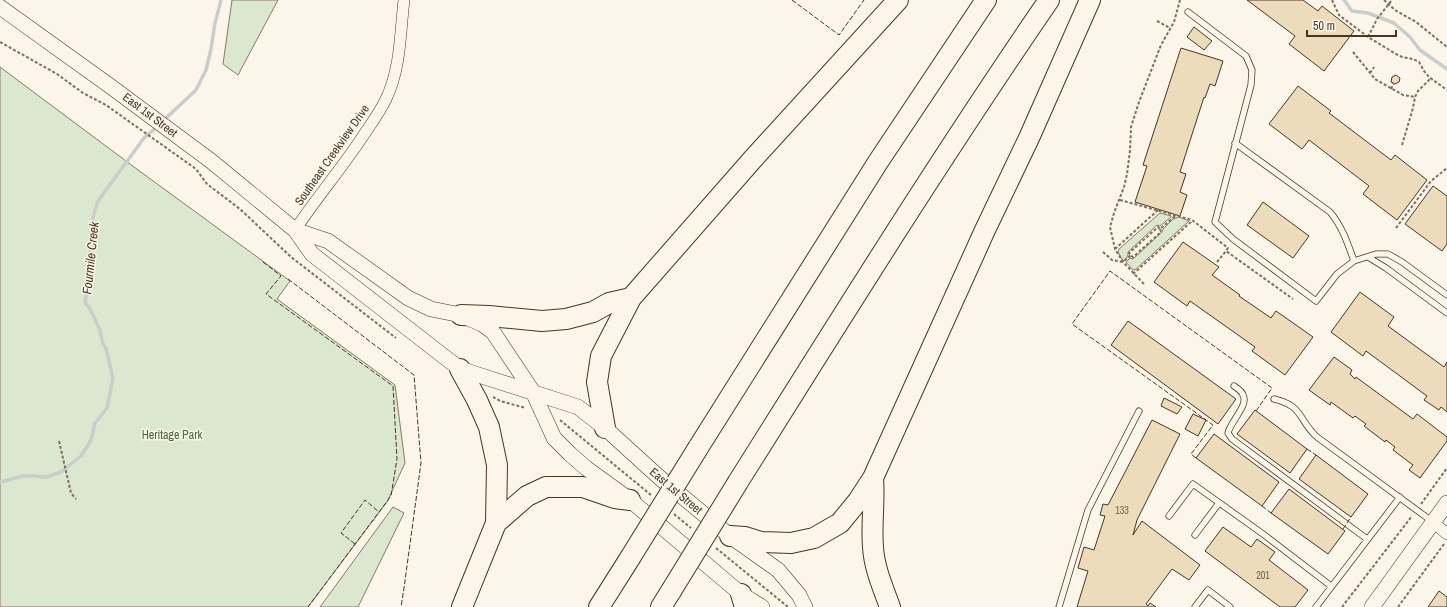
<svg xmlns="http://www.w3.org/2000/svg" width="1447" height="607" font-family="'Archivo Narrow',sans-serif">
<style>
.green{fill:#dce7d0;stroke:#887966}
.lines{fill:none;stroke-linecap:round;stroke-linejoin:round}
.stream{stroke:#c9cecd;stroke-width:3.5}
.building{fill:#ecdcbc;stroke:#4a3520}
.service-casing{stroke:#4a3520;stroke-width:7}
.minor-casing{stroke:#4a3520;stroke-width:12}
.secondary-casing{stroke:#4a3520;stroke-width:16}
.motorway-casing{stroke:#4a3520;stroke-width:22}
.path{stroke:#7f6f5c;stroke-width:2;stroke-dasharray:3 2;stroke-linecap:butt}
.service{stroke:#fbf6e9;stroke-width:5.5}
.minor{stroke:#fbf6e9;stroke-width:11}
.secondary{stroke:#fbf6e9;stroke-width:15}
.motorway{stroke:#fbf6e9;stroke-width:20}
.motorway-bridge-casing{stroke:#4a3520;stroke-width:22;stroke-linecap:butt}
.motorway-bridge{stroke:#fbf6e9;stroke-width:20}
.fence{stroke:#4a3520;stroke-width:1;stroke-dasharray:5 2;stroke-linecap:butt}
.labels{text-anchor:middle;stroke-width:3;stroke-linejoin:round;paint-order:stroke}
.number-label{font-size:10px;fill:#725f47}
.street-label{font-size:12px;fill:#4a3520;stroke:#fbf6e9}
.park-label{font-size:12px;fill:#436837;stroke:#fbf6e9}
.water-label{font-size:13px;font-style:italic;fill:#4a3520;stroke:#fbf6e9}
</style>
<rect width="100%" height="100%" fill="#fbf6e9"/>
<path class="green" d="M232,0H278L238,75L223,64Z
M0,67L134,167L290,281L277,299L395,385L405,463L387,502L308,607H0Z
M1160,213L1171,216V217L1160,226L1157,225L1128,252V255L1126,259L1123,261L1118,252L1119,249Z
M1179,217L1189,221L1135,270L1132,269L1126,262L1130,258L1133,259L1162,232L1163,229L1173,219Z
M393,507L404,513L358,607H320Z"/>
<g class="lines">
<path class="stream" d="M1344,0L1352,11L1368,13L1394,23L1410,37L1420,50L1447,69
M164,120L196,90L206,70L211,49L215,23L221,0
M0,482L23,476H34L46,477L61,472L81,456L91,440L95,423L107,408L113,378L106,349L102,341L100,330L89,307L85,303L91,258L90,243L92,221L98,201L144,138L158,126"/>
</g>
<path class="building" d="M1247,0H1303L1318,11L1322,6L1354,31L1324,71L1289,44L1295,36Z
M1194,27L1212,41L1204,50L1187,37Z
M1181,48L1223,61L1215,86L1210,84L1205,98L1204,97L1180,172L1186,174L1180,192L1187,195L1180,216L1135,202L1147,166L1143,165Z
M1396,75L1400,78L1399,82L1395,84L1391,82L1392,77Z
M1298,86L1331,111L1329,113L1391,160L1395,155L1427,180L1397,220L1363,194L1369,186L1309,140L1302,149L1269,124Z
M1433,186L1447,196V244L1442,251L1405,224Z
M1263,202L1309,236L1293,258L1247,225Z
M1183,242L1219,267L1212,275L1240,295L1239,296L1271,318L1276,311L1313,337L1285,375L1252,351L1255,347L1190,301L1187,306L1154,282Z
M1360,292L1394,317L1388,326L1444,367L1447,362V412L1441,407L1439,410L1424,400L1427,396L1366,351L1363,356L1331,332Z
M1128,321L1236,399L1218,424L1111,345Z
M1334,357L1352,370L1350,374L1355,379L1356,377L1413,419L1417,414L1447,437V441L1420,478L1409,470L1413,465L1393,450L1395,447L1386,440L1385,442L1364,426L1366,424L1355,416L1353,418L1331,402L1330,405L1309,390Z
M1164,398L1182,407L1177,414L1161,406Z
M1255,410L1307,449L1290,473L1237,434Z
M1193,414L1206,420L1198,436L1185,429Z
M1152,420L1180,434L1137,520L1133,535L1142,521L1200,565L1189,580L1172,569L1146,604L1148,606L1150,603L1156,607H1077L1088,571L1078,568L1084,547L1094,550L1105,516L1100,515L1103,504L1108,505Z
M1214,434L1279,482L1262,506L1196,458Z
M1316,455L1368,494L1351,517L1299,479Z
M1289,489L1345,531L1328,554L1271,513Z
M1223,527L1251,547L1257,539L1275,552L1269,560L1308,590L1295,607H1280L1205,551Z
M1439,591L1447,597V607H1428Z"/>
<g class="lines">
<defs>
<path id="service" d="M1188,12L1246,56L1252,70L1251,85L1215,222L1233,239L1316,301L1337,274L1354,261C1348,244 1342,226 1330,212L1235,143
M1368,257L1386,268L1447,313
M1354,261L1376,254H1388L1402,262L1447,295
M1234,386C1237,388 1242,391 1243,395C1249,405 1230,422 1228,433L1232,439L1367,539
M1274,399C1304,406 1298,420 1317,437L1433,522
M1169,516L1193,484L1263,534L1331,586
M1195,535L1219,503
M1059,607L1088,510L1139,411
M1195,607L1208,590L1230,607
M1316,607L1400,497"/>
<path id="minor" d="M295,230C317,197 342,168 363,136C371,124 380,112 386,99C401,68 400,33 404,0
M1433,522L1447,534"/>
<path id="secondary" d="M0,7L110,86L211,161L295,230L312,254L460,369L578,407L605,428L660,478L730,536L778,570L799,595L805,607
M295,230L328,241L408,298L431,309L461,315L482,324L493,332L533,392L554,438L570,454L586,468L630,500L741,594L762,607
M1372,607L1447,503"/>
<path id="motorway" d="M461,315L489,316L542,321L566,319L593,312L609,303L631,298
M460,369L477,400L489,427L497,465L496,523L462,607
M605,428L597,382L601,356L631,298L752,160L898,0
M698,448L878,162L986,0
M873,478C875,501 871,524 873,547C874,567 883,588 890,607
M738,482C840,320 941,157 1049,0
M496,523L527,496L546,487H583L615,498L630,500
M730,536L745,537L761,542L791,543L814,538L840,523L858,501L873,478L985,230L1029,138L1090,0
M741,594L745,607
M599,607L630,558
M661,607L671,591"/>
</defs>
<use href="#service" class="service-casing"/>
<use href="#minor" class="minor-casing"/>
<use href="#secondary" class="secondary-casing"/>
<use href="#motorway" class="motorway-casing"/>
<path class="path" d="M1332,0L1339,15L1368,37L1396,54L1402,57L1413,59L1419,62L1424,71L1429,77L1447,90
M1384,0L1395,10L1416,22L1447,47
M1157,21L1170,28
M1368,37L1377,19L1392,0
M0,42L57,74L83,93L106,105L196,169L207,184L240,209L291,257L396,338
M1353,52L1375,79L1403,95L1415,97
M1370,73L1374,67
M1391,89L1394,83
M1402,145L1413,108L1415,97L1418,91L1431,78
M1120,200L1192,220L1228,248L1226,251L1293,299
M1396,228L1431,181L1447,168
M1115,249L1158,210
M1103,252L1112,260L1123,262L1131,255L1129,253L1158,227L1160,229L1175,216
M1131,256L1133,257L1161,232L1160,229
M1217,262L1226,251
M1133,274L1192,221
M1144,284L1123,262L1115,249L1110,227L1114,213L1124,187L1127,174L1130,151L1131,127L1139,102L1161,45L1174,22L1180,0
M493,397L500,401L526,408
M560,420L651,495
M59,441L71,493L76,499
M1421,504L1447,468
M674,514L691,528
M716,548L788,607
M1342,607L1412,516
M1398,607L1444,544"/>
<use href="#service" class="service"/>
<use href="#minor" class="minor"/>
<use href="#secondary" class="secondary"/>
<use href="#motorway" class="motorway"/>
<defs>
<path id="motorway-bridge" d="M630,558L698,448
M671,591L738,482"/>
</defs>
<use href="#motorway-bridge" class="motorway-bridge-casing"/>
<use href="#motorway-bridge" class="motorway-bridge"/>
<path class="fence" d="M792,0L839,35L864,0
M263,262L281,276L266,294L393,386L397,459L391,496L308,607
M288,279L414,375L421,463L404,588L401,607
M1307,449L1316,455
M1196,458L1191,454L1213,425L1072,324L1110,271L1272,388L1256,411
M1262,506L1271,513
M1343,529L1351,517
M355,544L341,533L365,500L379,512"/>
</g>
<g class="labels">
<g class="number-label">
<text x="1122" y="514">133</text>
<text x="1263" y="579">201</text>
</g>
<g class="street-label">
<text transform="translate(150 115) rotate(37)" y="4">East 1st Street</text>
<text transform="translate(332 155) rotate(-55)" y="4">Southeast Creekview Drive</text>
<text transform="translate(676 491) rotate(40)" y="4">East 1st Street</text>
</g>
<g class="park-label">
<text x="172" y="439">Heritage Park</text>
</g>
<g class="water-label">
<text transform="translate(90 258) rotate(-84)" y="5">Fourmile Creek</text>
</g>
</g>
<path d="M1307 30v6h89v-6" fill="none" stroke="#4a3520" stroke-width="2"/>
<text x="1313" y="30" font-size="12" fill="#4a3520" stroke="#fbf6e9" stroke-width="3" paint-order="stroke">50 m</text>
</svg>
